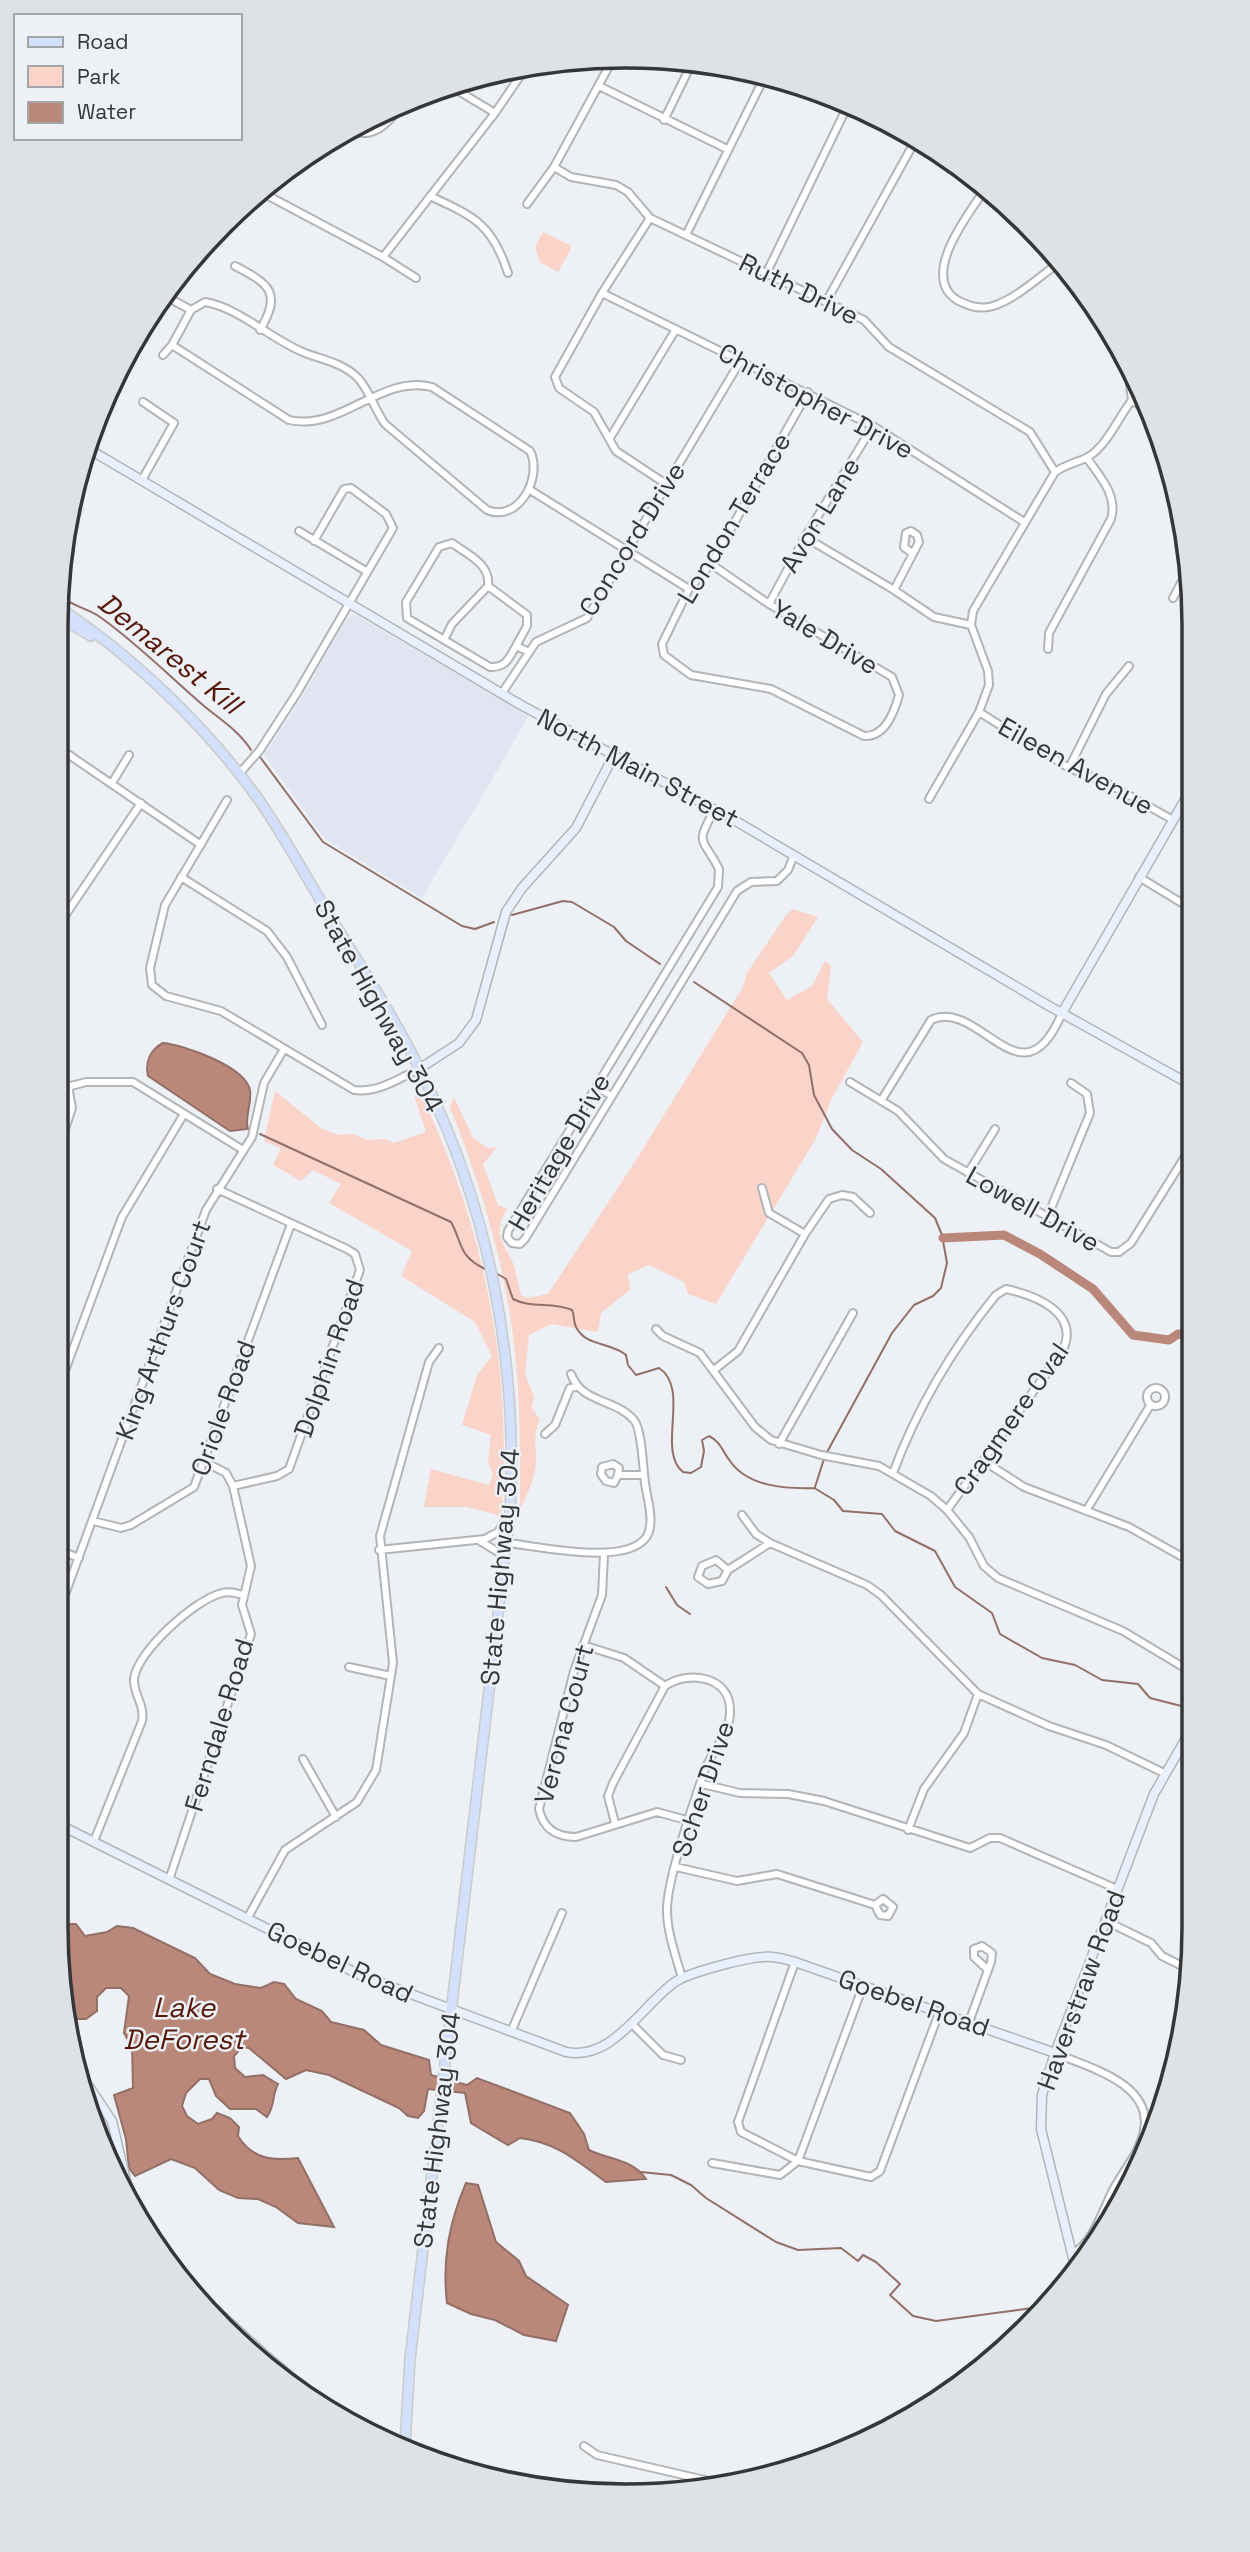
<svg xmlns="http://www.w3.org/2000/svg" width="1250" height="2552" font-family="'Space Grotesk',sans-serif">
<style>
.built{fill:#e0e5f1}
.green{fill:#fad3c9}
.water{fill:#ba887b;stroke:#926f67;stroke-width:2}
.lines{fill:none;stroke-linecap:round;stroke-linejoin:round}
.stream{stroke:#926f67;stroke-width:2}
.river{stroke:#ba887b;stroke-width:9}
.street-casing{stroke:#b1b4b8;stroke-width:10}
.secondary-casing{stroke:#b1b4b8;stroke-width:11}
.primary-casing{stroke:#cacbcb;stroke-width:12}
.street{stroke:#fff;stroke-width:6}
.secondary{stroke:#e9f0fd;stroke-width:8}
.primary{stroke:#d3e0fb;stroke-width:9}
.labels{text-anchor:middle;stroke-width:5;stroke-linejoin:round;paint-order:stroke}
.street-label{font-size:26px;fill:#353638;stroke:#edf0f5}
.water-label{font-size:28px;font-style:italic;fill:#551808;stroke:#edf0f5}
.rim{fill:none;stroke:#353638;stroke-width:3.5}
</style>
<rect width="100%" height="100%" fill="#edf0f5"/>
<path class="built" d="M72,499L86,508L64,544L67,514Z
M354,614L529,716L422,898L325,839L264,755L296,707L347,618Z"/>
<path class="green" d="M543,232L570,245L571,249L558,272L540,262L535,247Z
M793,909L818,917L793,956L769,973L787,1000L812,986L825,961L831,966L827,999L863,1042L831,1100L815,1140L716,1304L688,1294L684,1282L649,1265L628,1274L630,1290L601,1313L598,1332L551,1324L529,1335L525,1374L534,1397L532,1408L540,1420C533,1435 536,1443 536,1459C536,1477 528,1493 520,1509C520,1457 521,1406 515,1354C507,1269 481,1186 450,1107L454,1097L473,1138L488,1148L497,1147L483,1164L498,1205L507,1209C493,1232 501,1240 512,1261C517,1271 517,1284 521,1295L528,1298L548,1294L638,1157L743,987L747,973L786,915Z
M415,1083C482,1215 514,1369 501,1516L467,1507H424L431,1469L489,1485L493,1475L488,1462L491,1435L462,1425L477,1375L492,1356L475,1322L401,1276L412,1251L329,1203L341,1184L313,1170L301,1181L273,1165L281,1148L264,1141L275,1091L322,1129L339,1135L353,1134L367,1140L385,1139L394,1143L426,1132L415,1098Z"/>
<path class="water" d="M163,1043C184,1045 247,1067 250,1091C252,1104 244,1118 248,1129L230,1131L148,1076C145,1062 150,1050 163,1043Z
M56,1924H76L85,1936L107,1932L117,1926L133,1928L195,1958L210,1974L235,1984L261,1988L274,1982L284,1984L296,1999L322,2011L331,2022L364,2030L381,2045L429,2060L431,2075L467,2085L477,2078L570,2113L584,2134L589,2150C609,2160 633,2159 646,2179L606,2182C577,2161 556,2142 520,2138L508,2145L471,2123L465,2093L428,2089L424,2111L418,2118L408,2116L399,2108L329,2075L306,2070L286,2079L249,2048L242,2047L234,2056L235,2068L245,2077L263,2075L278,2084C272,2095 275,2106 267,2117L256,2109H230L216,2096L209,2079H200L186,2093L182,2106L187,2116L198,2124L212,2119L217,2113L230,2118L239,2127L238,2136C252,2159 272,2161 298,2158L334,2227L298,2223L276,2207L258,2199L238,2198L219,2190L195,2168L171,2159L135,2176L129,2168L126,2139L114,2095L133,2088L132,2047L124,2033L129,1996L121,1988H106L97,1997V2011L86,2019H71Z
M84,2098L109,2136L112,2159L86,2110Z
M466,2183L478,2185L496,2242L519,2261L526,2276L568,2305L556,2341L524,2335L495,2320L471,2314L447,2303C442,2260 449,2223 466,2183Z"/>
<g class="lines">
<path class="stream" d="M59,592C66,605 88,608 100,617C138,644 169,676 204,706C221,720 239,731 251,750
M260,757L323,842L462,926L475,929L494,922
M512,915L563,901L572,902L614,927L626,941L660,964
M694,982L802,1053L809,1065L814,1095L832,1129L852,1150L881,1169L935,1218L942,1235L947,1263L941,1288L933,1296L914,1305L892,1333L826,1454
M260,1134L451,1222C463,1244 458,1256 485,1269
M494,1272L506,1279L513,1299C532,1309 552,1301 572,1310C575,1316 573,1321 576,1327C586,1347 611,1342 626,1355L628,1365L636,1375L659,1368C691,1389 656,1450 683,1472L691,1473L701,1467L704,1451L702,1440L709,1436C721,1442 722,1451 730,1461C748,1487 786,1489 815,1488
M815,1487L824,1459
M816,1489L834,1500L843,1511L882,1514L895,1531L935,1551L955,1587L992,1613L1000,1634L1042,1658L1075,1665L1102,1680L1138,1684L1150,1698L1193,1709
M666,1587L677,1605L690,1614
M641,2172L671,2175L691,2185L706,2198L776,2242L798,2250L841,2248L858,2261L863,2255L876,2262L900,2284L890,2295L913,2316L936,2321L1040,2307L1055,2299"/>
<path class="river" d="M943,1238L1004,1235L1040,1254L1093,1289L1133,1335L1169,1340L1178,1334L1192,1336"/>
<defs>
<path id="street" d="M450,86L495,113
M599,86L727,149
M664,120L692,63
M349,130C377,142 392,117 408,99
M554,167L571,177L616,185L628,192L650,218L864,320L889,347L1030,432L1055,472
M986,188C969,213 919,276 957,300C968,306 980,310 993,306C1016,299 1040,276 1060,262
M261,192L383,257L416,278
M430,196C475,217 492,224 508,273
M527,204L554,167L614,57
M650,218L602,293L555,377L559,388L594,412L616,451L666,484
M686,235L765,76
M383,257L495,113L527,66
M235,266C270,284 282,293 260,330
M767,272L849,103
M602,293L873,426L1024,522
M163,295L191,310L205,302C240,308 270,339 305,353C324,360 343,363 358,378C369,390 375,410 385,424L487,510C519,523 543,477 530,451L432,387C381,374 340,432 289,420L172,345
M826,302L915,141
M163,355L172,345L191,310
M1132,400L1153,415
M610,438L676,329
M142,480L174,423L143,402
M530,490L689,589
M299,531L366,571
M805,537L894,590L934,617L971,625
M711,564L769,604L892,677L899,695C894,713 885,737 864,736L771,689L691,675L664,655L662,644L689,589L711,564L808,392
M894,590L919,542L917,535L911,531L906,533L904,547L912,553
M1173,598L1189,568
M769,604L805,537L873,426
M444,640L452,624L488,586
M516,646C509,658 506,668 490,667L407,618L406,602L439,547L452,543C467,554 491,564 488,586L527,615V626L516,646L527,651
M1048,649L1049,633L1111,519C1118,495 1100,477 1087,458
M502,693L536,642L587,618L741,360
M979,712L1069,768L1107,783L1173,820
M56,746L201,845
M1069,768L1106,694L1129,666
M239,774L260,750L297,693L393,528L386,514L351,488L344,489L314,541
M112,783L129,755
M929,799L979,712L989,685L988,671L971,625L973,611L1055,472C1065,465 1075,463 1086,458C1106,448 1118,418 1132,400L1128,368
M227,800L165,905L150,968L152,985L166,996L221,1011L354,1090C378,1093 398,1079 419,1069
M715,809C694,846 703,837 719,869L718,887L508,1231L507,1237L512,1243L520,1244L525,1239L737,891L751,882L777,881L788,870L794,855
M181,877L267,931L287,957L322,1025
M1139,877L1190,908
M56,929L141,803
M850,1082L898,1111L944,1159L1111,1252H1119L1131,1243L1191,1147
M596,1087L612,1096
M56,1090L86,1082H133L243,1150
M881,1101L931,1020C980,997 1022,1109 1062,1013
M56,1156L72,1108L68,1086
M968,1173L995,1129
M762,1188L769,1213L805,1234
M217,1189L347,1249L355,1254L360,1270L289,1469L277,1476L233,1486
M1047,1218L1090,1113L1087,1094L1071,1083
M656,1329L663,1336L700,1353L755,1427L771,1440L821,1455L879,1466L931,1496L947,1510L969,1537L984,1566L998,1578L1123,1631L1193,1673
M714,1370L738,1351L805,1234L829,1199L842,1195L853,1197L870,1213
M1147 1397a9 9 0 1 1 18 0a9 9 0 1 1-18 0Z
M56,1395L122,1217L184,1114
M545,1434L555,1425L570,1388L576,1387
M779,1444L853,1313
M985,1462L1024,1487L1129,1527L1193,1563
M893,1473C917,1408 952,1349 996,1295L1006,1289C1038,1296 1081,1314 1062,1352L947,1510
M618,1475L619,1468L613,1464L602,1467L601,1474L606,1481L614,1483L618,1475H644
M1086,1511L1151,1404
M742,1515L756,1534L770,1543L867,1585L881,1595L978,1694L1049,1726L1106,1745L1164,1773
M93,1521L121,1528L131,1525L194,1487L291,1224
M480,1541L506,1557
M507,1543C539,1546 628,1567 647,1536C655,1522 647,1498 645,1483C643,1469 642,1429 634,1420C615,1398 582,1404 571,1374
M56,1549L79,1558
M379,1550L485,1539L498,1532L507,1518
M604,1555L602,1595L574,1671L539,1809C543,1829 557,1837 576,1837L657,1812L690,1821
M728,1570L716,1560L702,1566L698,1577L708,1584L722,1581L728,1570L770,1543
M56,1619L206,1210L252,1137L264,1083L284,1049
M583,1645L624,1658L665,1686
M349,1667L391,1676
M303,1759L336,1817
M702,1784L740,1793L788,1794L824,1801L970,1848L990,1838H1000L1117,1889
M615,1823L608,1796L613,1783L665,1686C688,1670 730,1676 730,1710C731,1732 713,1750 705,1769C694,1802 667,1878 667,1910C667,1933 676,1956 682,1978
M908,1830L924,1789L964,1733L978,1694
M94,1841L142,1721C145,1704 133,1694 134,1679C137,1651 196,1599 222,1593C229,1591 236,1593 243,1595
M676,1867L737,1881L777,1874L875,1905L880,1915L888,1916L893,1907L883,1899L875,1905
M169,1880L251,1634L242,1605L251,1566L233,1486L226,1473L203,1461
M247,1919L285,1850L357,1802L376,1770L393,1663L380,1536L429,1362L439,1348
M1106,1921L1151,1943L1162,1956L1190,1970
M795,1962L738,2122L741,2132L798,2161L871,2177L880,2171L939,2013
M969,2022L991,1962L992,1953L982,1946L974,1949V1957L987,1969
M632,2024L663,2055L681,2060
M511,2032L562,1913
M1055,2053C1087,2067 1153,2083 1144,2130C1140,2153 1122,2172 1112,2192C1102,2212 1093,2243 1072,2254
M712,2163L780,2175L798,2161L863,1986
M584,2446L597,2455L722,2484"/>
<path id="secondary" d="M87,448L521,705L734,820L1049,1006L1191,1085
M1062,1013L1190,791
M419,1069L459,1043L476,1020L506,912L522,888L576,828L614,755
M56,1823L360,1975L566,2052C613,2061 641,2006 675,1982C690,1972 745,1958 763,1957C775,1956 784,1959 795,1962L1055,2053
M80,2073L112,2121L127,2185
M1075,2266L1041,2129L1042,2095L1055,2053L1154,1794L1193,1726
M172,2270L266,2356L344,2421"/>
<path id="primary" d="M58,607C132,655 207,727 259,800C284,836 305,875 328,913C362,968 398,1023 426,1082C491,1217 518,1364 510,1513L410,2359L405,2444
M57,616L91,636"/>
</defs>
<use href="#street" class="street-casing"/>
<use href="#secondary" class="secondary-casing"/>
<use href="#primary" class="primary-casing"/>
<use href="#street" class="street"/>
<use href="#secondary" class="secondary"/>
<use href="#primary" class="primary"/>
</g>
<g class="labels">
<g class="street-label">
<text transform="translate(799 289) rotate(26)" y="9">Ruth Drive</text>
<text transform="translate(816 401) rotate(28)" y="9">Christopher Drive</text>
<text transform="translate(820 515) rotate(-59)" y="9">Avon Lane</text>
<text transform="translate(734 518) rotate(-59)" y="9">London Terrace</text>
<text transform="translate(632 539) rotate(-58)" y="9">Concord Drive</text>
<text transform="translate(825 637) rotate(31)" y="9">Yale Drive</text>
<text transform="translate(1076 766) rotate(29)" y="9">Eileen Avenue</text>
<text transform="translate(638 768) rotate(28)" y="9">North Main Street</text>
<text transform="translate(379 1006) rotate(61)" y="9">State Highway 304</text>
<text transform="translate(559 1152) rotate(-60)" y="9">Heritage Drive</text>
<text transform="translate(1033 1209) rotate(29)" y="9">Lowell Drive</text>
<text transform="translate(163 1330) rotate(-70)" y="9">King Arthurs Court</text>
<text transform="translate(329 1358) rotate(-71)" y="9">Dolphin Road</text>
<text transform="translate(223 1408) rotate(-70)" y="9">Oriole Road</text>
<text transform="translate(1011 1419) rotate(-55)" y="9">Cragmere Oval</text>
<text transform="translate(500 1567) rotate(-85)" y="9">State Highway 304</text>
<text transform="translate(564 1724) rotate(-75)" y="9">Verona Court</text>
<text transform="translate(219 1725) rotate(-73)" y="9">Ferndale Road</text>
<text transform="translate(703 1789) rotate(-71)" y="9">Scher Drive</text>
<text transform="translate(340 1962) rotate(25)" y="9">Goebel Road</text>
<text transform="translate(1081 1990) rotate(-70)" y="9">Haverstraw Road</text>
<text transform="translate(914 2003) rotate(19)" y="9">Goebel Road</text>
<text transform="translate(437 2130) rotate(-83)" y="9">State Highway 304</text>
</g>
<g class="water-label">
<text transform="translate(170 653) rotate(39)" y="10">Demarest Kill</text>
<text x="184" y="2017">Lake<tspan x="184" dy="32">DeForest</tspan></text>
</g>
</g>
<path d="M0 0H1250V2552H0ZM625 68H625A557 557 0 0 1 1182 625V1927A557 557 0 0 1 625 2484H625A557 557 0 0 1 68 1927V625A557 557 0 0 1 625 68Z" fill="#dee1e6" fill-rule="evenodd"/>
<path class="rim" d="M625 68H625A557 557 0 0 1 1182 625V1927A557 557 0 0 1 625 2484H625A557 557 0 0 1 68 1927V625A557 557 0 0 1 625 68Z"/>
<rect x="14" y="14" width="228" height="126" fill="#edf0f5" stroke="#a3a6a9" stroke-width="2"/>
<rect x="28" y="37" width="35" height="10" fill="#d3e0fb" stroke="#a3a6a9" stroke-width="2"/>
<text x="77" y="49" font-size="21" fill="#353638">Road</text>
<rect x="28" y="66" width="35" height="21" fill="#fad3c9" stroke="#a3a6a9" stroke-width="2"/>
<text x="77" y="84" font-size="21" fill="#353638">Park</text>
<rect x="28" y="102" width="35" height="21" fill="#ba887b" stroke="#a3a6a9" stroke-width="2"/>
<text x="77" y="119" font-size="21" fill="#353638">Water</text>
</svg>
